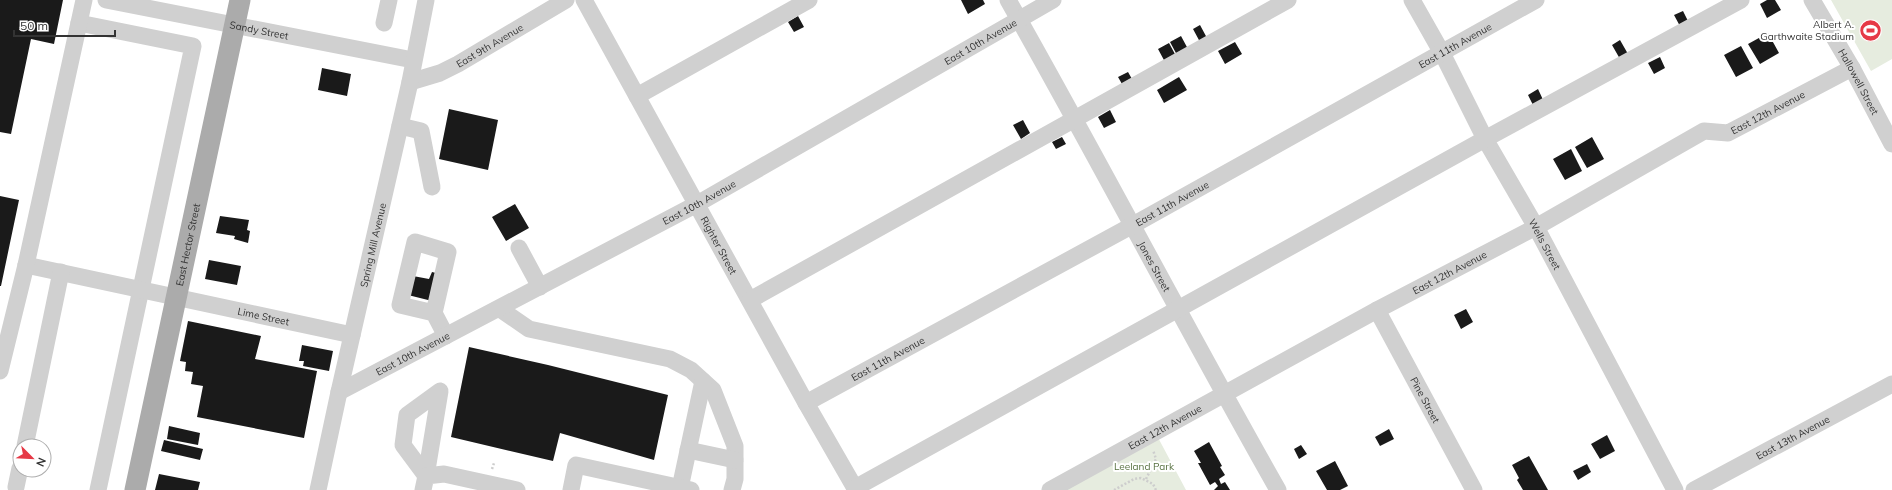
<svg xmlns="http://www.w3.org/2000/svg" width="1892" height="490" font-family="Mulish,sans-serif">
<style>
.green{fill:#e6ecdf}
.building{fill:#1a1a1a}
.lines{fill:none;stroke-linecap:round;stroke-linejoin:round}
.path{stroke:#cdcdcd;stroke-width:2.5;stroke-dasharray:2 2;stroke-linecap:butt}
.minor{stroke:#d0d0d0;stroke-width:17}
.major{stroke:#ababab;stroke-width:21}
.labels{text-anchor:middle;stroke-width:4;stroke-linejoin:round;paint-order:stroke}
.poi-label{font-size:10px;fill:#333;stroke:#fff;text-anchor:end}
.street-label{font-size:10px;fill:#333;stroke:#fff}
.park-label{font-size:10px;fill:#56703f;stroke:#fff}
</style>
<rect width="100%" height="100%" fill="#fff"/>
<path class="green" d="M1831,0H1892V59L1871,71Z
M1155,432L1186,490H1050Z"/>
<path class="building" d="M0,0H63L54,44L31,39L11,134L0,132Z
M961,0H983L985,4L968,14Z
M1767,0H1775L1781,10L1767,18L1760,4Z
M1683,11L1689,23L1681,28L1674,15Z
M798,16L804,27L794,32L788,22Z
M1200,25L1207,38L1200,42L1193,29Z
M1768,33L1779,53L1760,64L1748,44Z
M1181,36L1188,49L1177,55L1170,42Z
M1620,40L1628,54L1620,59L1612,45Z
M1235,42L1242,54L1225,64L1218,51Z
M1169,43L1176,56L1165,62L1158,49Z
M1741,46L1753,68L1736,77L1724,55Z
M1660,57L1665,68L1654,74L1648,63Z
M322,68L351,74L347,96L318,90Z
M1128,72L1132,79L1122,84L1118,77Z
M1179,77L1187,90L1164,103L1157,90Z
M1538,89L1545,104L1535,109L1528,95Z
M449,109L498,120L488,170L439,159Z
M1110,110L1116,122L1104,128L1098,117Z
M1023,120L1030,133L1021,139L1013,125Z
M1062,137L1066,144L1056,149L1052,142Z
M1592,137L1604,159L1587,168L1575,147Z
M1571,149L1582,171L1565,180L1553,159Z
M0,196L19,200L1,286H0Z
M515,204L529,228L506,241L492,217Z
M220,216L249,220L247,230L250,231L248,243L234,239L235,236L216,233Z
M209,260L241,266L237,285L205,279Z
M432,272L436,273L432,301L408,295L413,276L429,279Z
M1466,309L1473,322L1461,329L1454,315Z
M188,321L261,336L255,359L317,371L304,438L197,417L203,386L191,384L193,372L185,371L186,362L180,361Z
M302,345L333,351L329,371L303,366L304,361H299Z
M469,347L548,365L668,395L654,460L560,433L553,461L451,437Z
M169,426L200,433L198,445L167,439Z
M1389,429L1394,439L1380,446L1375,437Z
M1607,435L1615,451L1600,459L1591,444Z
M164,440L203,449L200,460L161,451Z
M1209,442L1222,466L1220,467L1225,475L1219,479L1221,484L1225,482L1230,490H1214L1218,486L1215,482L1210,485L1198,463H1201L1194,451Z
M1301,445L1307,454L1299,459L1294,449Z
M1529,456L1548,490H1523L1517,480L1519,478L1512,465Z
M1335,461L1348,486L1340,490H1327L1316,471Z
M1587,464L1591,472L1578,480L1573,471Z
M159,474L200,482L198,490H155Z"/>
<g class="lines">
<path class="path" d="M492,469L494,463
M1146,479L1156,459L1153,450
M1114,490L1134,479L1141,478L1153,484L1156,490"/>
<g class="minor">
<path id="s1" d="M106,0L413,60"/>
<path id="s2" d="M584,0L806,403L856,490"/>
<path id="s3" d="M1008,0C1100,162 1186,328 1278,490"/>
<path id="s4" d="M1412,0L1442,53L1485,139L1536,227L1675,490"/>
<path id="s5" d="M1812,0L1852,68L1892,144"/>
<path d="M79,23L193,46L98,490"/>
<path d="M384,23L389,0"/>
<path id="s6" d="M410,82L440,73L458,64L566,0"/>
<path d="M637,96L809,0"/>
<path d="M400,126L421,131L432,187"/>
<path d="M519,248L540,287"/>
<path id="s7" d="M26,265L352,335"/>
<path d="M750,300L1288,0"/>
<path d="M500,309L529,329L670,359L691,370L713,390L735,446V479L732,490"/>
<path id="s8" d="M1377,310L1474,490"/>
<path d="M434,313L448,252L415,242L400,305L434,313L446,336"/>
<path d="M0,371L26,265L84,0"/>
<path d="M440,391L426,476L403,445L407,415Z"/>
<path id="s9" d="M339,392L697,204L1053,0"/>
<path id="s10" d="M806,403L1133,225L1536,0"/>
<path d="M25,446L61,272"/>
<path d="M688,450L735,460"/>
<path d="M16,487L20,468"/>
<path d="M680,488L703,381"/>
<path d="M855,488L1485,139L1741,0"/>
<path id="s11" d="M318,490L339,392L410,82L426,0"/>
<path d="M423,490L426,476L444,474L517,490"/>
<path d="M571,490L576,465L691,490"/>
<path id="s12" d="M1050,490L1377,310L1536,227L1704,131L1728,133L1852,68"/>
<path id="s13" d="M1694,490L1892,384"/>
</g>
<path class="major" id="s14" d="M135,490L240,0"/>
</g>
<defs>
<symbol id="stadium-disc" viewBox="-11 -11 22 22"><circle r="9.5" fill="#e63946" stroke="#fff"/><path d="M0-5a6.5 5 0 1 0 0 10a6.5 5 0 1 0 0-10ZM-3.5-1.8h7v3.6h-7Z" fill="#fff"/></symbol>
</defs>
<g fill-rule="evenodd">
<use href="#stadium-disc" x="1858" y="18" width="25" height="25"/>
</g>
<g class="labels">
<g class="poi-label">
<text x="1854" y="28">Albert A.<tspan x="1854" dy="12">Garthwaite Stadium</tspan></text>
</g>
<g class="street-label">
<text dy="4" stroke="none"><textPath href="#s1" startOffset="156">Sandy Street</textPath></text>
<text dy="4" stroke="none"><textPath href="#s9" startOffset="731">East 10th Avenue</textPath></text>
<text dy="4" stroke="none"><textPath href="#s6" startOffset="88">East 9th Avenue</textPath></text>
<text dy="4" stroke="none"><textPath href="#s10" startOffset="741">East 11th Avenue</textPath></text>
<text dy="4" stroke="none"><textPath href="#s5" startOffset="94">Hallowell Street</textPath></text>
<text dy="4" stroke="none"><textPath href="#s12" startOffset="815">East 12th Avenue</textPath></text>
<text dy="4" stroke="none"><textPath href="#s9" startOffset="407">East 10th Avenue</textPath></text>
<text dy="4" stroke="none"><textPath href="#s10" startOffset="417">East 11th Avenue</textPath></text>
<text dy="4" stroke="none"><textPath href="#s4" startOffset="278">Wells Street</textPath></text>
<text dy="4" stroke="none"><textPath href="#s14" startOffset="251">East Hector Street</textPath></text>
<text dy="4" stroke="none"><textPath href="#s11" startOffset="251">Spring Mill Avenue</textPath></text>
<text dy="4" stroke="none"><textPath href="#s2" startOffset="280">Righter Street</textPath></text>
<text dy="4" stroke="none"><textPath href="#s3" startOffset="304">Jones Street</textPath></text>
<text dy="4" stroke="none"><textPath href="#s12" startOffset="455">East 12th Avenue</textPath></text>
<text dy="4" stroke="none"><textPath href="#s7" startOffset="243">Lime Street</textPath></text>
<text dy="4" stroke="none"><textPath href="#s9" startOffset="83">East 10th Avenue</textPath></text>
<text dy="4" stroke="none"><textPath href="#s10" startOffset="93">East 11th Avenue</textPath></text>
<text dy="4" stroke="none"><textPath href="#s8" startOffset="102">Pine Street</textPath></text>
<text dy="4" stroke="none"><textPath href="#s12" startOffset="131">East 12th Avenue</textPath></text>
<text dy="4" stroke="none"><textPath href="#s13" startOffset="112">East 13th Avenue</textPath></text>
</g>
<g class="park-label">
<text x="1144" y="470">Leeland Park</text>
</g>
</g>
<g transform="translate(32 458) rotate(114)"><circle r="19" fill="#ffffff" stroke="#adadad"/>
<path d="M0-3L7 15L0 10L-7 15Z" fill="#e63946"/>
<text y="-6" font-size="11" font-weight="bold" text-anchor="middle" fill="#333333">N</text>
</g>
<path d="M14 30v6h101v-6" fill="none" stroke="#333333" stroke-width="2"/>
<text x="20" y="30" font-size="12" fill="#333333" stroke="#ffffff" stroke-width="3" paint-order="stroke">50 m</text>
</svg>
